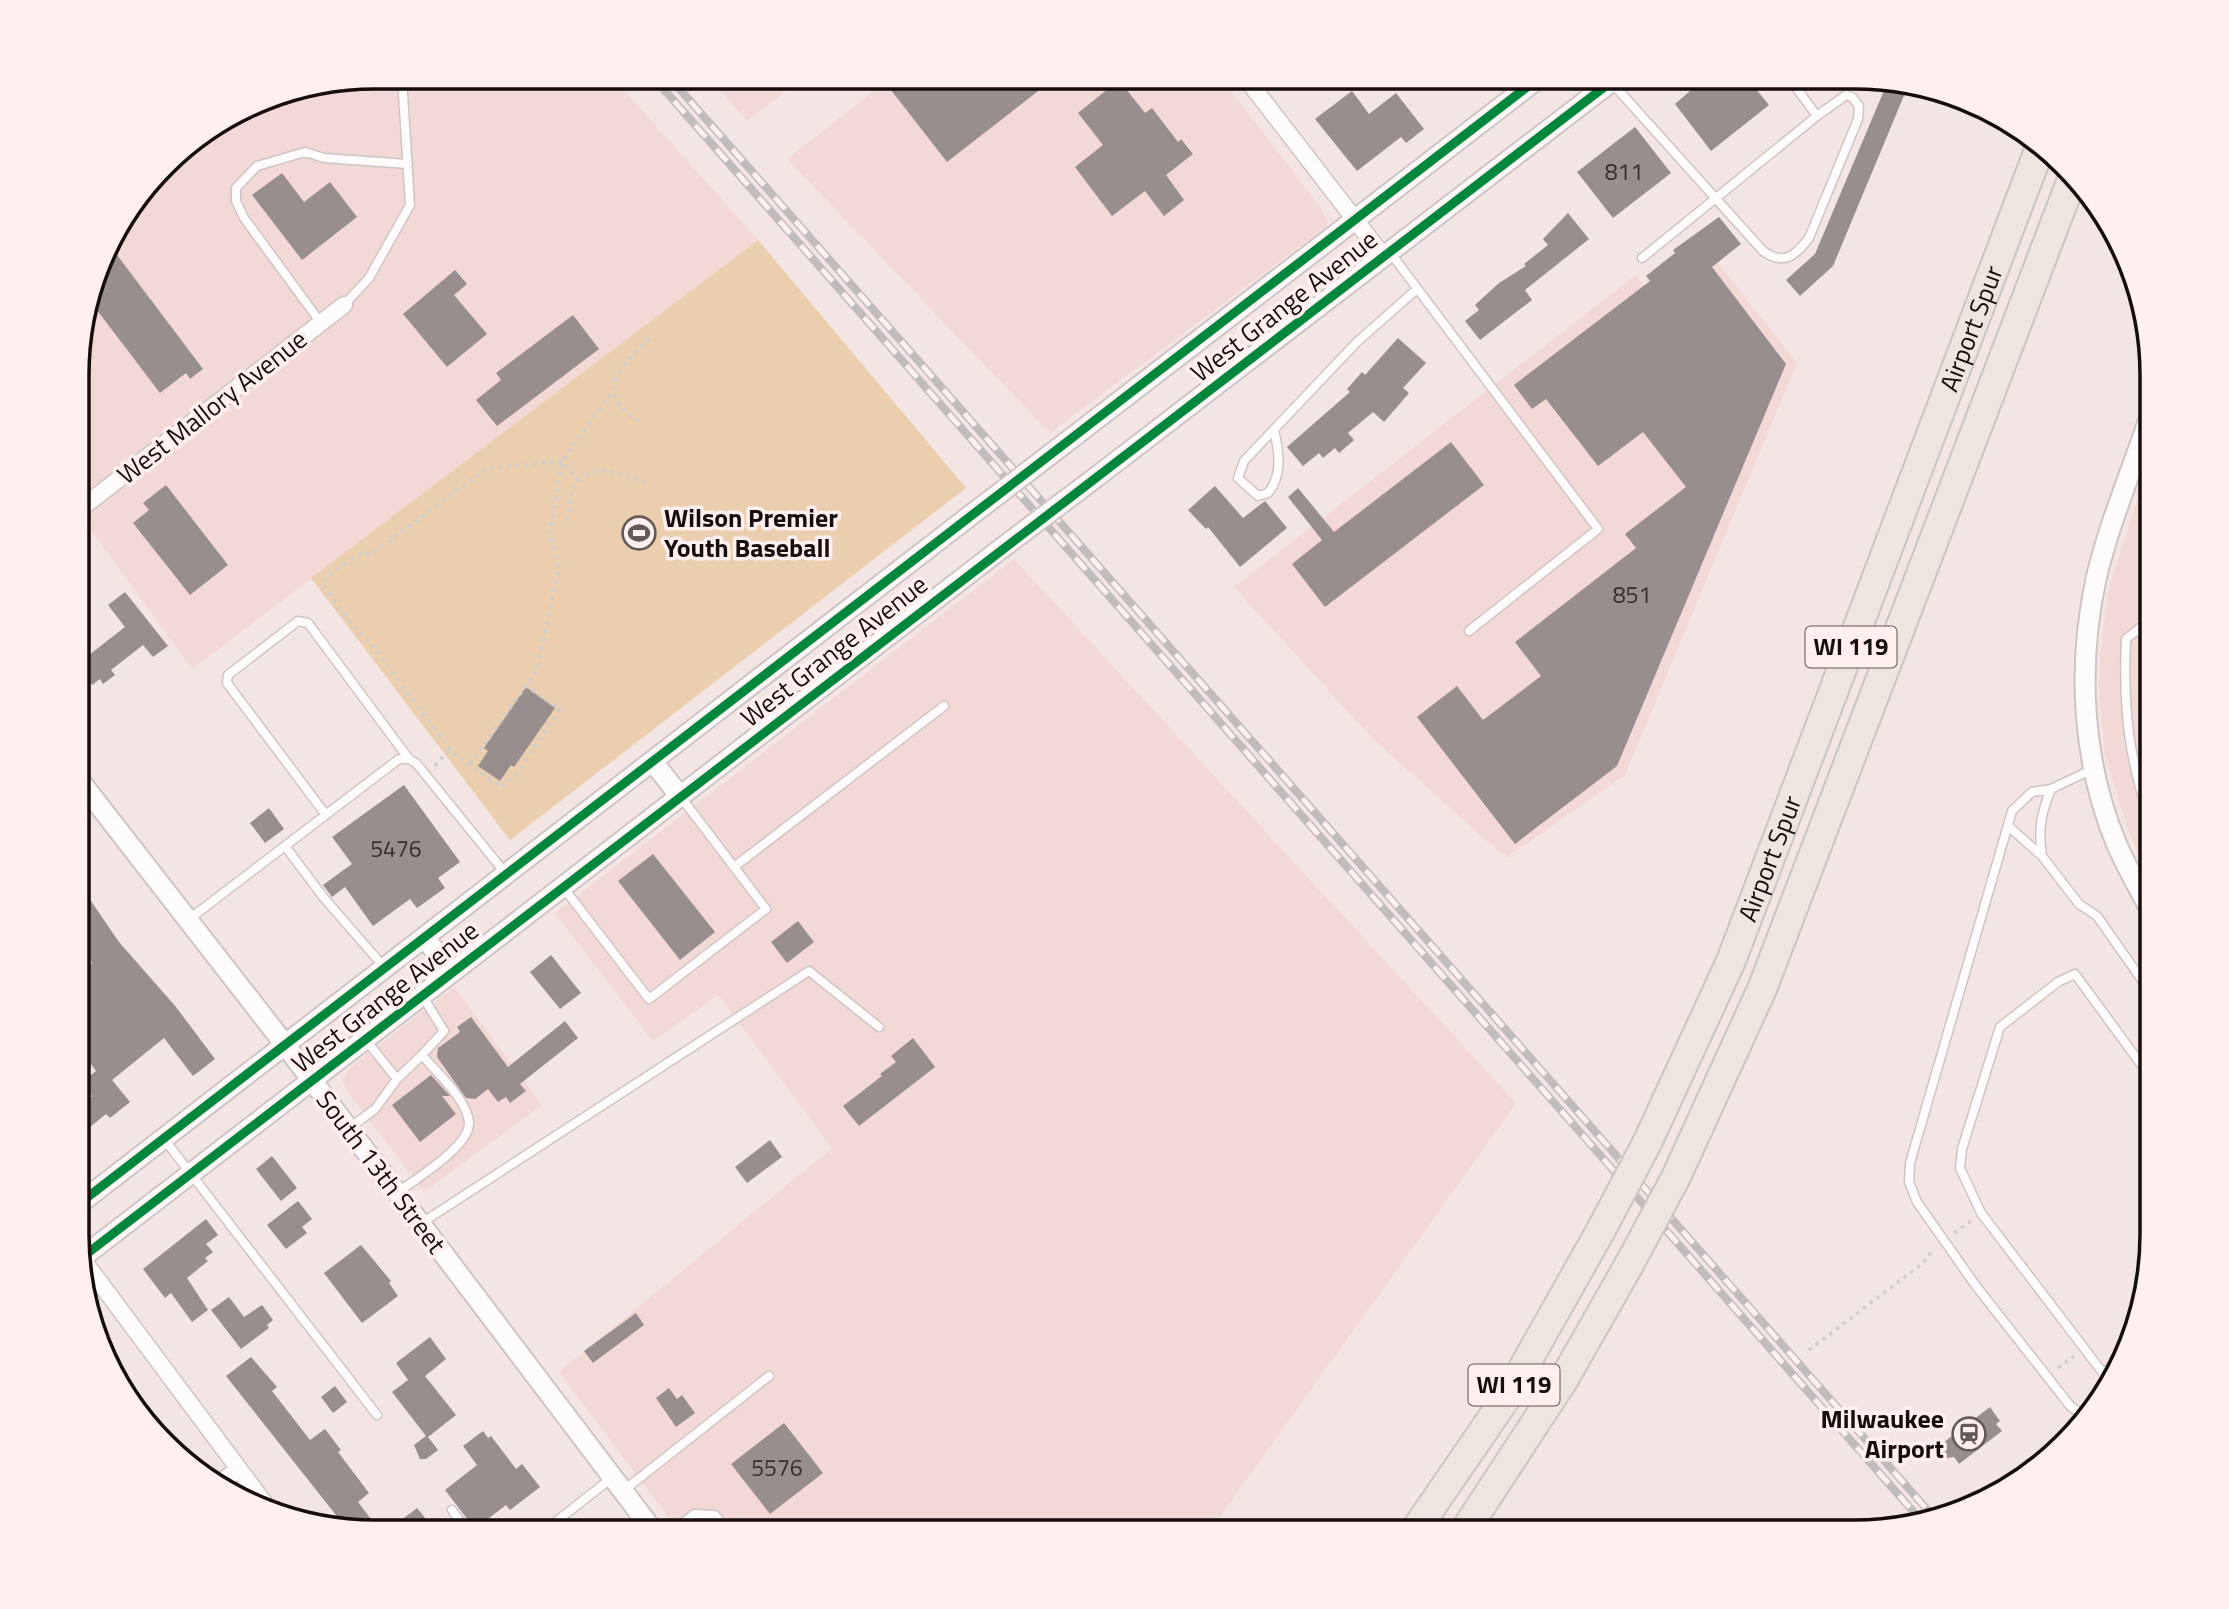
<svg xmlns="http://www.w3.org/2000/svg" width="2229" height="1609" font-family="'Titillium Web',sans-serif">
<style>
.built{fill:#f2d9d6}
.green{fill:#eaceae}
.building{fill:#988e8e}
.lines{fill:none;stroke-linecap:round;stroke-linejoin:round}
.service-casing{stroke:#cfc4c3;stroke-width:11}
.minor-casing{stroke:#cfc4c3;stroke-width:19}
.tertiary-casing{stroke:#cfc4c3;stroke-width:23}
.motorway-casing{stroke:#ccc5c4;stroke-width:32}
.path{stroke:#d1cdcc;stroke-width:3.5;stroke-dasharray:3.5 5;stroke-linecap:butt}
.service{stroke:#fdfbfb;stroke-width:8}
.minor{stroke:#fdfbfb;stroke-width:16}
.tertiary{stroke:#fdfbfb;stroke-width:19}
.motorway{stroke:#eee4e0;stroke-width:28}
.rail-casing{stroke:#c0bcbc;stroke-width:8}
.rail{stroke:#ffefee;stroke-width:5;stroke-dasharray:16;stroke-linecap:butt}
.tertiary-bridge-casing{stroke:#cfc4c3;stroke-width:23;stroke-linecap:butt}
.motorway-bridge-casing{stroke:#ccc5c4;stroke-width:32;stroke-linecap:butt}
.tertiary-bridge{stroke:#fdfbfb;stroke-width:19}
.motorway-bridge{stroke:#eee4e0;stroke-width:28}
.cycleway-casing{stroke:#ffefee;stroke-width:13}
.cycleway{stroke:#00873e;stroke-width:9}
.labels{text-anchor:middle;stroke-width:7;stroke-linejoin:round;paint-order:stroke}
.number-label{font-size:23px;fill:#362e2d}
.shield{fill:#ffefee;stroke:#5c5250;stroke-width:2}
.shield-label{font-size:24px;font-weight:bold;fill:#160e0d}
.street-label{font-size:26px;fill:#160e0d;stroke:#ffefee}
.poi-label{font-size:26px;font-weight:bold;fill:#160e0d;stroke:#ffefee;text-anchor:start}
.rim{fill:none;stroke:#160e0d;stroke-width:3.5}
</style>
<rect width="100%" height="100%" fill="#f3e5e3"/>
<path class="built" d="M375,77H612L758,240L192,669L80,515V337L108,243L178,151L262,100Z
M709,77H804L747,121Z
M892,77H1220L1318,204L1327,219V226L1050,433L787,159Z
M1714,258L1797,363L1625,775L1506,858L1372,738L1234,587L1636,275L1658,303Z
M2151,457V880L2128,830L2105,756L2099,694L2100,654L2109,588Z
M1014,559L1516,1103L1209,1532H680L559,1372L832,1148L718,995L653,1041L555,913Z
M454,987L542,1105L424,1192L348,1092L342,1080L349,1069Z"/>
<path class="green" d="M758,240L966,488L510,840L311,578Z"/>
<path class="building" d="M897,77H1056L947,162L887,85Z
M1705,78H1747L1769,105L1711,151L1675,104Z
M1119,80L1145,113L1152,108L1178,142L1181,139L1193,154L1166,175L1184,200L1164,216L1145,191L1112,216L1075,167L1103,145L1078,113Z
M1888,81L1908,86L1833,266L1800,296L1786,280L1815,254Z
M1352,91L1369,114L1396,93L1424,129L1406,143L1401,137L1357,171L1315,119Z
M1635,127L1671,173L1613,218L1577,172Z
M282,173L304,202L330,182L357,217L302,260L252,195Z
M1568,213L1589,239L1525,290L1532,300L1480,340L1465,321L1479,310L1475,305L1499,283L1526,266L1524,264L1548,245L1543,239Z
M1719,217L1741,244L1712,267L1786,364L1617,766L1515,844L1417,717L1457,686L1483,720L1541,676L1515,642L1636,548L1625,534L1686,487L1643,432L1598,466L1546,399L1532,409L1514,385L1650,281L1646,276L1675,253L1673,250Z
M108,243L203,369L190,379L186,373L160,393L90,301Z
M455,270L467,284L454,295L487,334L447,367L403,314Z
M573,315L599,349L497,426L476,400L501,380L496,373Z
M1398,338L1426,363L1403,388L1409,393L1384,422L1373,412L1348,433L1354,440L1339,453L1335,448L1323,458L1319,453L1303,466L1287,447L1350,392L1347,389L1362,372L1365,375Z
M1451,442L1484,485L1325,607L1292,564L1322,540L1288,497L1298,488L1334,532Z
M166,485L228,565L190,595L133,523L149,510L143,503Z
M1215,486L1243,518L1265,501L1287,528L1240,567L1208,527L1206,529L1188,510Z
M125,592L168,646L153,657L143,645L111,670L115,675L103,684L100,679L92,685L80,669V662L125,627L108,605Z
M526,687L555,708L514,767L511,765L500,781L478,766L488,751L484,748Z
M404,785L460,862L438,878L445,888L417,908L410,899L373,926L345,887L332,897L323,885L352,864L332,837Z
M269,808L284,829L265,843L250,823Z
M653,854L715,932L680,960L618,881Z
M80,885L119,942L176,1007L215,1059L193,1076L164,1038L112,1080L130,1102L110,1118L106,1114L80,1135V1106L92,1096L81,1083L96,1071L80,1049V984L89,977L83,970L92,963L80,947Z
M798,921L814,942L787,963L771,942Z
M551,955L581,993L560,1009L530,972Z
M471,1017L508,1067L565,1021L578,1038L520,1084L526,1091L510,1103L506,1097L498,1102L488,1089L475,1099L466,1098L437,1057L438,1048L460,1032L457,1027Z
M913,1038L935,1067L859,1126L843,1106L882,1076L880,1074L896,1062L891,1056Z
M431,1075L450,1096H442L456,1114L420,1142L392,1105Z
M770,1140L782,1157L747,1183L735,1167Z
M272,1156L297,1188L281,1201L256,1169Z
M298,1201L312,1219L302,1227L307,1233L286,1249L267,1225Z
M206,1219L218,1235L206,1244L213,1252L205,1258L208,1261L187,1278L208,1310L192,1322L171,1293L165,1298L143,1269Z
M361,1245L391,1281L389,1283L398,1296L362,1323L324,1273Z
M229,1297L244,1317L262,1305L273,1320L267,1325L269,1328L241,1349L211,1310Z
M636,1313L644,1325L593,1363L584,1351Z
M430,1337L446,1359L425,1376L456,1415L428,1437L438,1450L426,1459H420L414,1445L426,1436L392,1392L408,1380L396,1363Z
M251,1357L277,1387L272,1391L310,1440L325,1429L341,1450L338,1452L369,1493L358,1502L380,1531L347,1529L226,1376Z
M335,1386L347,1402L333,1413L321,1397Z
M669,1388L677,1399L682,1395L695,1413L676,1427L656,1398Z
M1990,1407L2000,1421L1996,1424L2002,1431L1959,1464L1954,1457L1947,1458L1939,1446Z
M784,1423L823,1473L770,1514L731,1464Z
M483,1431L488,1438L491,1436L516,1469L522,1464L540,1487L510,1510L506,1505L475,1529L445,1490L477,1465L463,1446Z
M417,1508L430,1524L420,1531H387Z"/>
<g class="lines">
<defs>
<path id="service" d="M1612,83L1763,251C1784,266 1795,256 1809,238L1858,119L1859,106L1852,97L1846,95L1817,116L1789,78
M1389,251L1598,529L1469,631
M1642,258L1817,116
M344,305L369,278L410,205L402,77
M321,323L244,218L236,201V188L257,166L305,152L324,158L408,164
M1274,430C1279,451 1283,475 1268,493L1258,496L1238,478L1244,461L1357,342L1417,289
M2151,619L2126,639C2123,706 2128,758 2151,822
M326,815L227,683L228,675L298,621L308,623L409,759
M2008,826L2042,856L2079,904L2097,916L2151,993
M285,846L324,898L384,967
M2042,856C2038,830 2041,813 2051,789
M734,867L944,706
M563,887L649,999L766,909L680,796
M188,920L399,759H409L416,763L506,874
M365,1039L397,1079L422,1055
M348,1129L375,1109L397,1079
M164,1139L377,1415
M397,1193C415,1179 471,1146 469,1122C466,1098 437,1073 422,1055L444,1031L423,997
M420,1224L809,971L879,1027
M2123,1358L2103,1373L1981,1213L1960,1168L1962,1149L2000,1027L2058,982L2075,974L2151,1078
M2088,1417L2071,1407L1976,1286L1917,1202L1909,1182L1910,1163L2012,811L2032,792L2051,789L2093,769
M623,1491L769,1376
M452,1510L467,1531
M544,1531L613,1477
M672,1532L694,1514L715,1515L729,1532"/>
<path id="minor" d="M1245,77L1383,256
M80,509L344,305
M80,1256L271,1512
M219,1484L238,1469"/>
<path id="tertiary" d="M2151,413C2133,468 2109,523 2096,579C2077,667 2082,762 2117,845C2127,868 2140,890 2151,911
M1064,444L1540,77
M1095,478L1616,78
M653,762L680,796
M80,781L286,1046L654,1532
M425,938L451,972
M80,1203L971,515
M80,1259L1002,548"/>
<g id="motorway">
<path id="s1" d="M1647,1143L1731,961L2041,145"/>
<path d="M1676,1177L1762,989L2071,182"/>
<path d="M1414,1532L1508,1395L1601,1230"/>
<path d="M1464,1532L1564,1379L1630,1263"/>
</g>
</defs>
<use href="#service" class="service-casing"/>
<use href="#minor" class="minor-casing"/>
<use href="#tertiary" class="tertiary-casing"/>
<use href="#motorway" class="motorway-casing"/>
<path class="path" d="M639,421C591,394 622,362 652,337
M568,521L571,491C598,457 613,474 646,482
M525,685L560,709L516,775L501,787L453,753L370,642L354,627L324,587L326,577L360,554H371L488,468L562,461L579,482
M470,764L537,670L559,567L550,533L562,461L613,391
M435,766L450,749
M1954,1233L1971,1221
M1809,1350L1923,1263L1934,1248
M2058,1368L2074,1356"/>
<use href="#service" class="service"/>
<use href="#minor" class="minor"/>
<use href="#tertiary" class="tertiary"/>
<use href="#motorway" class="motorway"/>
<defs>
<path id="rail" d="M653,77L1918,1517
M669,77L1931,1514"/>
</defs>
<use href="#rail" class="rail-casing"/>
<use href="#rail" class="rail"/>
<defs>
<path id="tertiary-bridge" d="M971,515L1064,444
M1002,548L1095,478"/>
<path id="motorway-bridge" d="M1601,1230L1647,1143
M1630,1263L1676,1177"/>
</defs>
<use href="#tertiary-bridge" class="tertiary-bridge-casing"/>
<use href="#motorway-bridge" class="motorway-bridge-casing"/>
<use href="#tertiary-bridge" class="tertiary-bridge"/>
<use href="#motorway-bridge" class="motorway-bridge"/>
<defs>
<path id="cycleway" d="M80,1203L1540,77
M80,1259L1616,78"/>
</defs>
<use href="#cycleway" class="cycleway-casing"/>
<use href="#cycleway" class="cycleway"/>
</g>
<defs>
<symbol id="stadium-ring" viewBox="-11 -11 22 22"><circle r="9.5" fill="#ffefee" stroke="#635958" stroke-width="1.5"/><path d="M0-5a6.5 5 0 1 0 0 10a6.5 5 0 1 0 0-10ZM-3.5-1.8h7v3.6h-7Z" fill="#635958"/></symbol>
<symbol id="station-ring" viewBox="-11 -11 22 22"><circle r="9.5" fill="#ffefee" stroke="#635958" stroke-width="1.5"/><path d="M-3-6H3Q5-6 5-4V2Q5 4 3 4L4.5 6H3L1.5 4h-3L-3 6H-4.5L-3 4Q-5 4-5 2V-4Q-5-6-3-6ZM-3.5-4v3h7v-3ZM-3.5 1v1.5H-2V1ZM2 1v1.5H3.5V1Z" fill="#635958"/></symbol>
</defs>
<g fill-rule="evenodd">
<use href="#stadium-ring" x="620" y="514" width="38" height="38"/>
<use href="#station-ring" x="1950" y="1415" width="38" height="38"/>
</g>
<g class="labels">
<g class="number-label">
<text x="1624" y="180">811</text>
<text x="1632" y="603">851</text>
<text x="396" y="857">5476</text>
<text x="777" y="1476">5576</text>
</g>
<g class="shield">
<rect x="1805.5" y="626.5" width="91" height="41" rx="5"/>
<rect x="1468.5" y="1364.5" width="91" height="41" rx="5"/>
</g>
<g class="shield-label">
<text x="1851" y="655">WI 119</text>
<text x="1514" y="1393">WI 119</text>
</g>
<g class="street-label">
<text transform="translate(1284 306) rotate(-38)" y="9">West Grange Avenue</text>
<text dy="9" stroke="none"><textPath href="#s1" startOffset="877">Airport Spur</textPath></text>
<text transform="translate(212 407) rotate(-38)" y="9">West Mallory Avenue</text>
<text transform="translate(834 651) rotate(-38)" y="9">West Grange Avenue</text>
<text dy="9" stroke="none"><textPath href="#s1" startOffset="310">Airport Spur</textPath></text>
<text transform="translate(385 997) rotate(-38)" y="9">West Grange Avenue</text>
<text transform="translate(381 1172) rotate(53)" y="9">South 13th Street</text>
</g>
<g class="poi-label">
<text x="664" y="527">Wilson Premier<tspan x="664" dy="30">Youth Baseball</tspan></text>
<text x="1944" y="1428" text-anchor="end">Milwaukee<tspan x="1944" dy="30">Airport</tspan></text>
</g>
</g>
<path d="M0 0H2229V1609H0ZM375 89H1854A286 286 0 0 1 2140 375V1234A286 286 0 0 1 1854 1520H375A286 286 0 0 1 89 1234V375A286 286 0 0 1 375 89Z" fill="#ffefee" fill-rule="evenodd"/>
<path class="rim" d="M375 89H1854A286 286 0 0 1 2140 375V1234A286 286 0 0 1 1854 1520H375A286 286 0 0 1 89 1234V375A286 286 0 0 1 375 89Z"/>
</svg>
